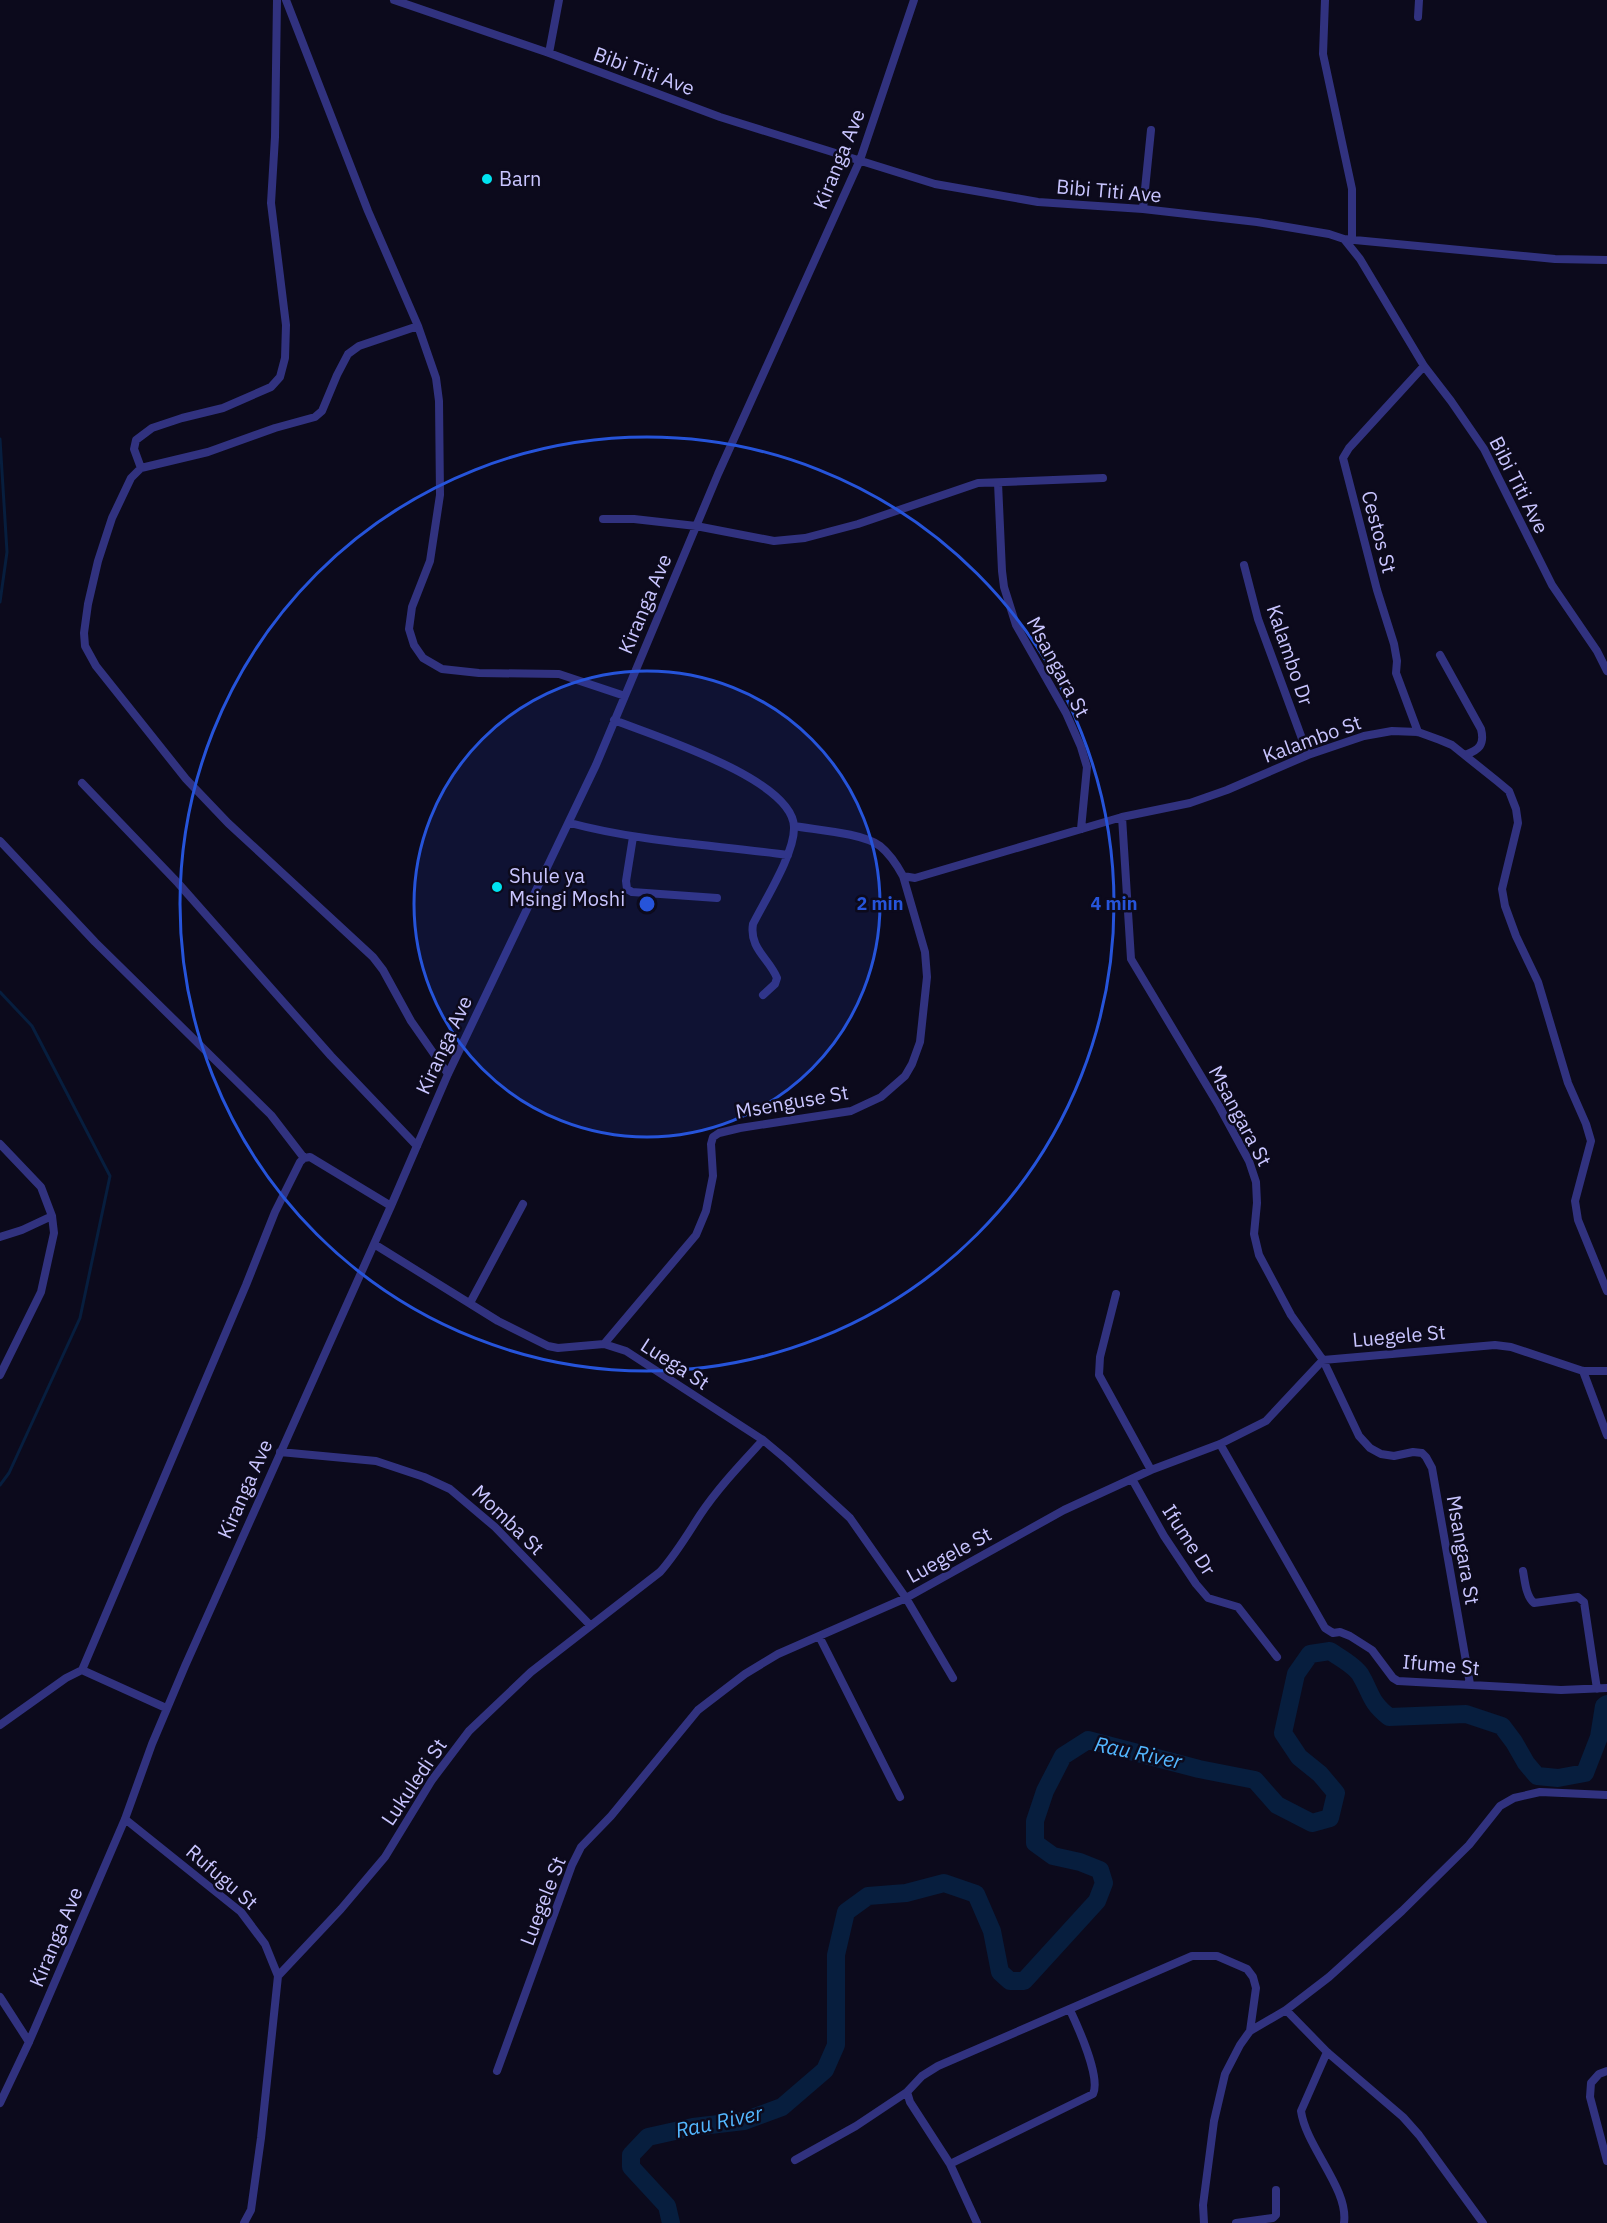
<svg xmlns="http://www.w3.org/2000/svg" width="1607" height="2223" font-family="'IBM Plex Sans',sans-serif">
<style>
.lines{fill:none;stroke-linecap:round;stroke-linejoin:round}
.stream{stroke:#071e3e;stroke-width:3}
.river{stroke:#071e3e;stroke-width:18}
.street{stroke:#31327f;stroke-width:8}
.ring{fill:none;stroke:#2654da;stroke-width:3}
.poi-dot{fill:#00e3f0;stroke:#0c0a1c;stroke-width:2}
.labels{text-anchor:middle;stroke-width:5;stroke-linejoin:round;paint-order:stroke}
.street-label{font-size:20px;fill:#c9c5ff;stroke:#0c0a1c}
.poi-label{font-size:20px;fill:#c9c5ff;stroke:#0c0a1c;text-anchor:start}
.water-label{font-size:21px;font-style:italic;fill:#53b7ff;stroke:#0c0a1c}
.centre{fill:#2654da;stroke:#0c0a1c;stroke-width:3}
.ring-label{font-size:18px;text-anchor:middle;font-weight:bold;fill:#2654da;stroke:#0c0a1c;stroke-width:5;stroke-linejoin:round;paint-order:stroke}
</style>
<rect width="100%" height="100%" fill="#0c0a1c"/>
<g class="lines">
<path class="stream" d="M0,439L7,552L0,602
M0,992L32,1026L110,1176L80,1318L9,1473L0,1485"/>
<path class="river" d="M671,2223L667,2206L631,2167V2155L648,2137L693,2127L744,2121L782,2107L825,2070L836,2045V1955L846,1912L868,1896L906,1893L944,1883L976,1894L992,1931L1000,1972L1010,1981H1024L1097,1901L1104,1883L1100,1870L1080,1862L1053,1856L1035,1843V1821L1045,1791L1063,1756L1088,1740L1199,1769L1255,1780L1277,1805L1312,1823L1330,1818L1336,1793L1320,1774L1299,1757L1283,1733L1296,1674L1310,1654L1330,1651C1339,1657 1354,1665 1360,1674C1372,1694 1369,1701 1389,1717L1466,1714L1502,1726L1514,1742L1526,1763L1537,1776L1558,1778L1585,1773L1599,1737L1604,1706L1607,1704"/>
<path class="street" d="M286,0L368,211L418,326L436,378L439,401L440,495L430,561L412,607L409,629L414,645L423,658L442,669L479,673L559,674L625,696
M394,0L549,53L720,117L935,184L1038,202L1143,209L1257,222L1329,234L1344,239L1360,259L1424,366L1451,401L1484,449L1552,585L1597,651L1607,671
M1325,0L1323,54L1352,189V239
M1418,17L1419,0
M549,53L559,0
M1143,209L1151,130
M1344,239L1555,259L1607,260
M418,326L359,346L348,354L337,375L322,411L315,417L275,428L208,452L141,468L131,478L112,518L98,561L88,604L84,633L85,646L96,666L186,779L228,823L373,957L383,970L411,1021L448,1074
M141,468L134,449L136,440L152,428L182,418L223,408L271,387L280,377L285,358L286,325L271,203L275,137L277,0
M998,483L1002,571L1004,587L1016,625L1066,713L1081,747L1087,767L1081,829
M603,519H634L696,526L774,541L805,538L858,524L978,483L1103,478
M1244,565L1258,619L1308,755
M1440,655L1481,729C1485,745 1479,750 1465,755
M614,720C654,736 793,779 794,827C795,853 765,900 753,924C749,949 769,958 777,978L775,984L763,995
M1418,732L1396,673L1397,661L1394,644L1377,590L1343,458L1349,448L1424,366
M82,783L178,883L331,1056L417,1146
M1122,817L1131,959L1219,1106L1249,1161L1256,1182L1257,1203L1254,1234L1259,1255L1291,1315L1323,1360L1359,1436L1370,1448L1381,1454L1394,1456L1413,1452L1422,1453L1426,1457L1432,1468L1470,1684
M570,823C641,842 715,845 788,855
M794,826C817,830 863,833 880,846C890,854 897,865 903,876L915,878L1122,817L1190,803L1227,790L1308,755L1364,736L1392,731L1418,732L1440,740L1452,745L1497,781L1509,791L1516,809L1518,823L1502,889L1505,906L1516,936L1538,982L1568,1083L1586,1124L1591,1141L1575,1201L1578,1220L1607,1291
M633,837L626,881L627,889L632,892L717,898
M0,841L95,942L271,1115L304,1158
M0,1144L41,1187L52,1216L54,1233L41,1292L0,1375
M0,1237L22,1230L52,1216
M374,1244L498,1321L548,1346L558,1348L604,1344L626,1351L763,1440L787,1460L850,1518L906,1598L953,1678
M1116,1294L1100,1357L1099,1375L1151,1470
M470,1303L523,1204
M604,1344L696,1235L706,1211L713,1176L711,1144L713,1137L719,1133L740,1128L851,1111L881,1097L905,1076L912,1064L920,1042L927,977L925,952L903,876
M1583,1371L1607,1435
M1220,1444L1325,1628L1333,1633L1340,1632L1350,1636L1372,1650L1393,1678L1398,1681L1561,1690L1607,1688
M280,1452L376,1461L424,1477L450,1489L495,1527L590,1625
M1132,1479L1164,1536L1196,1584L1208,1598L1238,1607L1277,1657
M1523,1571C1525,1582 1526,1596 1534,1603L1578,1597L1584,1602L1597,1689
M819,1636L900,1797
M82,1670L246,1285L275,1212L300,1162L304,1158L310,1157L391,1206
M0,1725L66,1678L82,1670L166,1708
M125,1819L241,1912L265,1944L278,1976
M0,1997L29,2042
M1286,2010L1327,2052L1403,2117L1419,2135L1483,2223
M1327,2052L1301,2111C1306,2147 1349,2189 1344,2223
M497,2071L572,1865L581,1847L611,1816L698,1710L745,1674L778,1654L906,1598L1064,1510L1151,1470L1220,1444L1266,1421L1323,1360L1495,1345L1511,1347L1583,1371H1607
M1607,2071L1599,2074L1591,2083L1590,2097L1607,2161
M0,2103L29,2042L125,1819L152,1744L185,1666L391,1206L448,1074L596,765L718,474L860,160L914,0
M795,2160L856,2126L907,2092
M950,2164L1093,2094C1101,2078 1078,2027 1070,2010
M244,2223L251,2210L261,2138L278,1976L341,1909L385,1857L432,1780L469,1731L531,1672L660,1572C676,1554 687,1535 700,1515C718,1488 741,1464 763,1440
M977,2223L950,2164L910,2102L907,2092L922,2076L938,2066L1192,1956H1217L1247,1969L1253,1977L1256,1988L1250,2031
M1204,2223L1203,2205L1214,2121L1225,2074L1240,2045L1250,2031L1286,2010L1329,1977L1402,1911L1469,1845L1500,1806L1514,1798L1540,1792L1607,1795
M1236,2223L1273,2218L1276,2215V2190"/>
</g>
<circle cx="647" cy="904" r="233" fill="#2654da" fill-opacity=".12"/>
<g class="ring">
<circle cx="647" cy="904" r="233"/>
<circle cx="647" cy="904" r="467"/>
</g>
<g class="poi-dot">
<circle cx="487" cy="179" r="6"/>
<circle cx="497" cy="887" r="6"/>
</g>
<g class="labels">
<g class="street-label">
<text transform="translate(644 71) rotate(20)" y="7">Bibi Titi Ave</text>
<text transform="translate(839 159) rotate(-68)" y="7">Kiranga Ave</text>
<text transform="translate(1109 191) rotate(5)" y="7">Bibi Titi Ave</text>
<text transform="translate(1519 485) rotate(63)" y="7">Bibi Titi Ave</text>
<text transform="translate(1379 532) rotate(75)" y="7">Cestos St</text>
<text transform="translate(645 604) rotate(-67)" y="7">Kiranga Ave</text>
<text transform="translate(1290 655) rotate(71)" y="7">Kalambo Dr</text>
<text transform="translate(1058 667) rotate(62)" y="7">Msangara St</text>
<text transform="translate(1312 739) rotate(-20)" y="7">Kalambo St</text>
<text transform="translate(444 1045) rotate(-65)" y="7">Kiranga Ave</text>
<text transform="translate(792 1102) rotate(-10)" y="7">Msenguse St</text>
<text transform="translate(1240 1116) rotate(62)" y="7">Msangara St</text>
<text transform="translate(1399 1336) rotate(-5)" y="7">Luegele St</text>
<text transform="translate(675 1364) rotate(33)" y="7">Luega St</text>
<text transform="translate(245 1489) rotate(-66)" y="7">Kiranga Ave</text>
<text transform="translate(508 1520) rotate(44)" y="7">Momba St</text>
<text transform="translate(1189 1540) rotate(57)" y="7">Ifume Dr</text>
<text transform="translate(1463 1550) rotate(80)" y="7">Msangara St</text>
<text transform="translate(949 1555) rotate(-29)" y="7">Luegele St</text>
<text transform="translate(1441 1665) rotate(5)" y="7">Ifume St</text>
<text transform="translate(414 1782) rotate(-56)" y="7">Lukuledi St</text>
<text transform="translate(222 1877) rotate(41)" y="7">Rufugu St</text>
<text transform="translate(543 1901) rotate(-69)" y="7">Luegele St</text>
<text transform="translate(56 1937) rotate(-67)" y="7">Kiranga Ave</text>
</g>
<g class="poi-label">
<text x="499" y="186">Barn</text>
<text x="509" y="883">Shule ya<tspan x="509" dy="23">Msingi Moshi</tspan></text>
</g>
<g class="water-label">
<text transform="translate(1138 1753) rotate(12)" y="7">Rau River</text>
<text transform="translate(719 2122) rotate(-12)" y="7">Rau River</text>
</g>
</g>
<circle cx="647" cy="904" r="9" class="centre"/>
<g class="ring-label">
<text x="880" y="910">2 min</text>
<text x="1114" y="910">4 min</text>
</g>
</svg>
